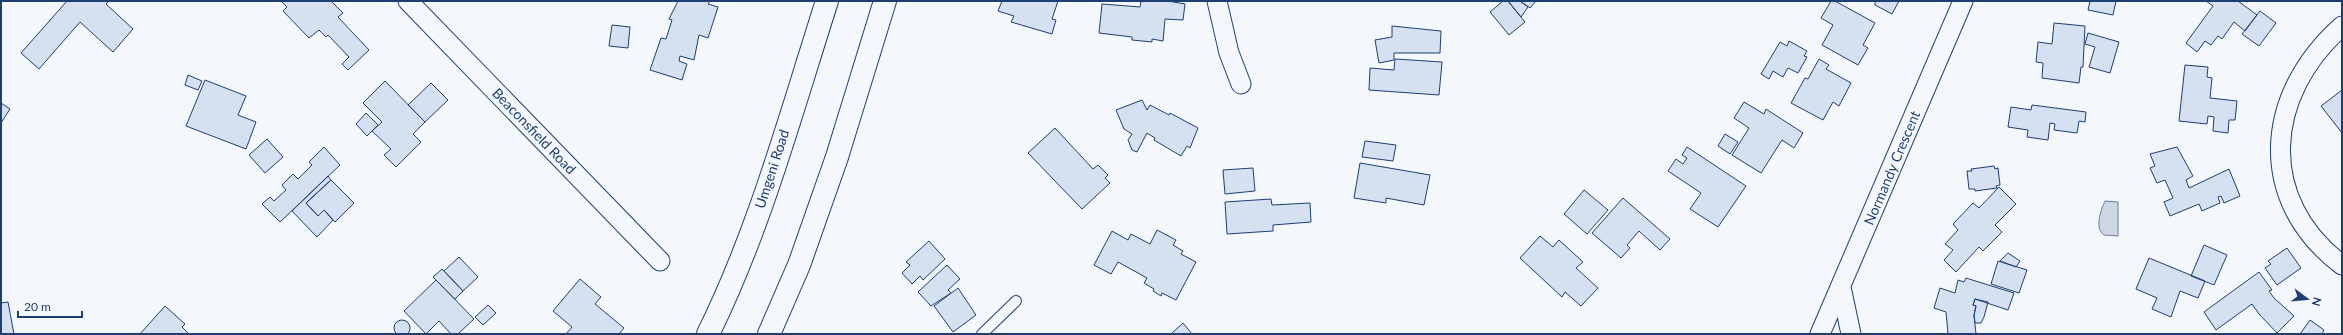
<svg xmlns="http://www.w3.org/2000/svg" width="2343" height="335" font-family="Lato,sans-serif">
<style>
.water{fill:#cfd7e4;stroke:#687fa3}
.building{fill:#d5e0f0;stroke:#1d3f73}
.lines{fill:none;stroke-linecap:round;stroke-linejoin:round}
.lane-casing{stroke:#1d3f73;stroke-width:12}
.street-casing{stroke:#1d3f73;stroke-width:21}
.highway-casing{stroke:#1d3f73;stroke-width:24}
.lane{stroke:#f4f7fb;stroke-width:10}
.street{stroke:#f4f7fb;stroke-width:19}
.highway{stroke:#f4f7fb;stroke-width:22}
.labels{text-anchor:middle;stroke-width:3;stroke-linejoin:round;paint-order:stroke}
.street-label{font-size:14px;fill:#1d3f73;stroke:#f4f7fb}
</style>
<rect width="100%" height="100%" fill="#f4f7fb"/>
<path class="water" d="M2105,201L2118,202V236L2104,235C2094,228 2101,210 2105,201Z"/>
<path class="building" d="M67,1H109L106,4L133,29L113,52L80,22L39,69L21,53Z
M281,1H331L343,13L338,17L369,50L348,70L342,64L349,57L328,35L326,37L319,30L309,38L283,11L287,7Z
M678,1H710L708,4L718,7L708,38L699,35L694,60L680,56L679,61L687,64L682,80L650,70L661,38L666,39L672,20L669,19Z
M1002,1H1058L1052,19L1056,20L1052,34L1011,22L1014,16L998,11Z
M1141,1H1168L1185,4L1183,20L1165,19L1163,41L1152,39V42L1132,40V37L1099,33L1102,4L1140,7Z
M1503,1H1508L1525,22L1509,35L1490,12Z
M1508,1H1520L1528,7L1521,17Z
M1520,1H1536L1530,8Z
M1831,1H1835L1875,23L1863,45L1868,48L1858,65L1822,45L1833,25L1821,18Z
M1875,1H1899L1892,14L1875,5Z
M2090,1H2116L2113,15L2088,10Z
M2206,1H2238L2257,15L2245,31L2234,22L2222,39L2218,36L2211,45L2205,41L2197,52L2186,43L2213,6Z
M2260,11L2276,23L2259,46L2242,34Z
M2054,23L2085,26L2083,67H2081L2079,83L2042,78L2043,63L2036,62L2038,42L2052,44Z
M612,25L630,27L628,48L609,46Z
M1392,26L1441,31L1440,53H1394V60L1379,63L1375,40L1392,37Z
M2088,33L2119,42L2110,73L2089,67L2095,47L2085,44Z
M1789,41L1807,51L1804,56L1807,57L1798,73L1788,68L1783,77L1773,71L1769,79L1761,74L1780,42L1787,46Z
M1395,59L1442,62L1439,95L1369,90L1370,68L1394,70Z
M1819,59L1829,65L1826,69L1851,83L1839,106L1833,102L1823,120L1791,103L1805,78L1808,79Z
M2185,65L2208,67L2207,77L2212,78L2210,98L2237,101L2235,120H2229L2228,133L2213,131L2214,117L2208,116L2207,124L2179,121Z
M188,75L202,81L198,90L185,85Z
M205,80L246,96L238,115L256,122L246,149L186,126Z
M385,81L425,122L413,134L421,142L396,167L384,155L391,149L372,131L382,122L363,103Z
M431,83L448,100L425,122L408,105Z
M2342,90V133L2321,106Z
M1142,100L1147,110L1150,105L1169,115L1170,113L1198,128L1190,148L1187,146L1181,156L1154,140L1155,138L1147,133L1137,152L1132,150L1128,140L1132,134L1124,129L1116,110Z
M1744,102L1764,114L1766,109L1803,133L1794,148L1782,140L1761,173L1732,155L1749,128L1734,118Z
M1,103L10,109L1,123Z
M2032,105L2086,112L2085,122L2079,121L2077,133L2054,130L2055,124L2050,123L2048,140L2027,137L2028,130L2008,127L2011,107L2031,110Z
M366,113L378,125L367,136L356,124Z
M1055,128L1093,169L1098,165L1108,175L1105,178L1110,183L1082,209L1028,153Z
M1725,134L1738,142L1730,154L1718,146Z
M267,139L283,157L265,173L249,155Z
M1365,141L1396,145L1393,161L1362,157Z
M324,147L340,165L280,222L262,204L270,197L274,201L286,190L282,185L293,174L298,179L312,165L309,162Z
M1687,147L1746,186L1718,227L1690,209L1701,193L1668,171L1676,159L1683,164L1687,158L1682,155Z
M2177,147L2193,176L2186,180L2189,188L2229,169L2240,196L2224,203L2221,196L2218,197L2220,203L2202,211L2199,204L2170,216L2164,202L2173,198L2165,180L2157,183L2150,168L2155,166L2150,154Z
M1360,163L1430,175L1424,205L1386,198V203L1354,198Z
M1994,166L1995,169L1998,168L2000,185L1996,186L1997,188L1975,191V189H1969L1967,171H1972L1971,169Z
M1253,168L1255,191L1225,194L1223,170Z
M328,176L331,180L306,203L318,216L324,210L333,220L317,237L292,211Z
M331,180L354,203L335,222L324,210L318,216L306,203Z
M1999,187L2016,204L1995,225L2002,232L1983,251L1979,247L1956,272L1944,260L1953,250L1945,244L1958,230L1953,224L1973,203L1979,208Z
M1584,190L1608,210L1587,234L1564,214Z
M1623,198L1670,239L1660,250L1639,231L1627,245L1630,248L1621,258L1592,233Z
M1271,199L1272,205L1310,203L1311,222L1273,225V231L1227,234L1225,202Z
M1157,230L1176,240L1173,245L1183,251L1181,254L1196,262L1176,300L1162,293L1161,296L1153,291L1154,289L1144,283L1147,278L1118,262L1111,274L1094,265L1112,231L1128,240L1131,234L1150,244Z
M1540,236L1553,247L1559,240L1583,262L1576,268L1598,288L1581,306L1565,292L1562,297L1520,258Z
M929,241L945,259L923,280L920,276L912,284L902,273L910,265L906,262Z
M2204,245L2227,255L2214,285L2191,276Z
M2287,248L2301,268L2277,285L2265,268L2271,264L2268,261Z
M2008,253L2020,261L2016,267L2000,261Z
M459,257L478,277L463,291L444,271Z
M2149,258L2205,281L2198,298L2180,291L2171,317L2152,309L2157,298L2136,289Z
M1998,261L2027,270L2019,293L1991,284Z
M947,265L960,279L948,290L951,293L931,306L918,292Z
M442,269L463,291L455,299L433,277Z
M2259,272L2272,290L2269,291L2274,298L2294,316L2277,333L2259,314L2252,304L2216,330L2204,312Z
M1966,278L2014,293L2008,310L1975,299L1973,305L1976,306L1974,315L1976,334H1948L1946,312L1934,308L1940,288L1955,293L1958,280L1964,282Z
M580,279L601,297L595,304L624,328L619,334H566L572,327L553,311Z
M436,280L474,319L458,334H451L439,321L426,334L404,311Z
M958,288L976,315L953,332L934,306Z
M1975,299L1988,302L1984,317L1981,323H1975L1974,315L1976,306L1973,305Z
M8,302L14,334H1V303Z
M488,305L496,313L483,325L475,317Z
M165,306L185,324L182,327L189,334H140Z
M2310,320L2324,330L2322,334H2300Z
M394 328a8 8 0 1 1 16 0a8 8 0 1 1-16 0Z
M1183,323L1192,334H1171Z"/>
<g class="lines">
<defs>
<path id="lane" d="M982,334L1016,301"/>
<path id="street" d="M408,1L660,261
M1217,1L1229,53L1241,84
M2342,26C2264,95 2256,200 2342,265
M1841,287L1851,334
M1820,334L1963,1"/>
<path id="highway" d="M708,334C760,229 791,113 827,1
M769,334L799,265L837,157L885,1"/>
</defs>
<use href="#lane" class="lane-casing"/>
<use href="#street" class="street-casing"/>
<use href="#highway" class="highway-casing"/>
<use href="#lane" class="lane"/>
<use href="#street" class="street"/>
<use href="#highway" class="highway"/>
</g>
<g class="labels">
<g class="street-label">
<text transform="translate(534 131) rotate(46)" y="5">Beaconsfield Road</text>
<text transform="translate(1892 168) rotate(-67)" y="5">Normandy Crescent</text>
<text transform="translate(772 169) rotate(-72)" y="5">Umgeni Road</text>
</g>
</g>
<rect width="2343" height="335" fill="none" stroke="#1d3f73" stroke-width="4"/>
<g transform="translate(2307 299) rotate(106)" stroke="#f4f7fb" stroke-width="3" paint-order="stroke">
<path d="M0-3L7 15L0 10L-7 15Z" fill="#1d3f73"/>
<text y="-6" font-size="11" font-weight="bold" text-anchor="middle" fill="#1d3f73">N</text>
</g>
<path d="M18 311v6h64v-6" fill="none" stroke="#1d3f73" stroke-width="2"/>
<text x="24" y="311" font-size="12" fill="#1d3f73" stroke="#f4f7fb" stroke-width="3" paint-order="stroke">20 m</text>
</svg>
